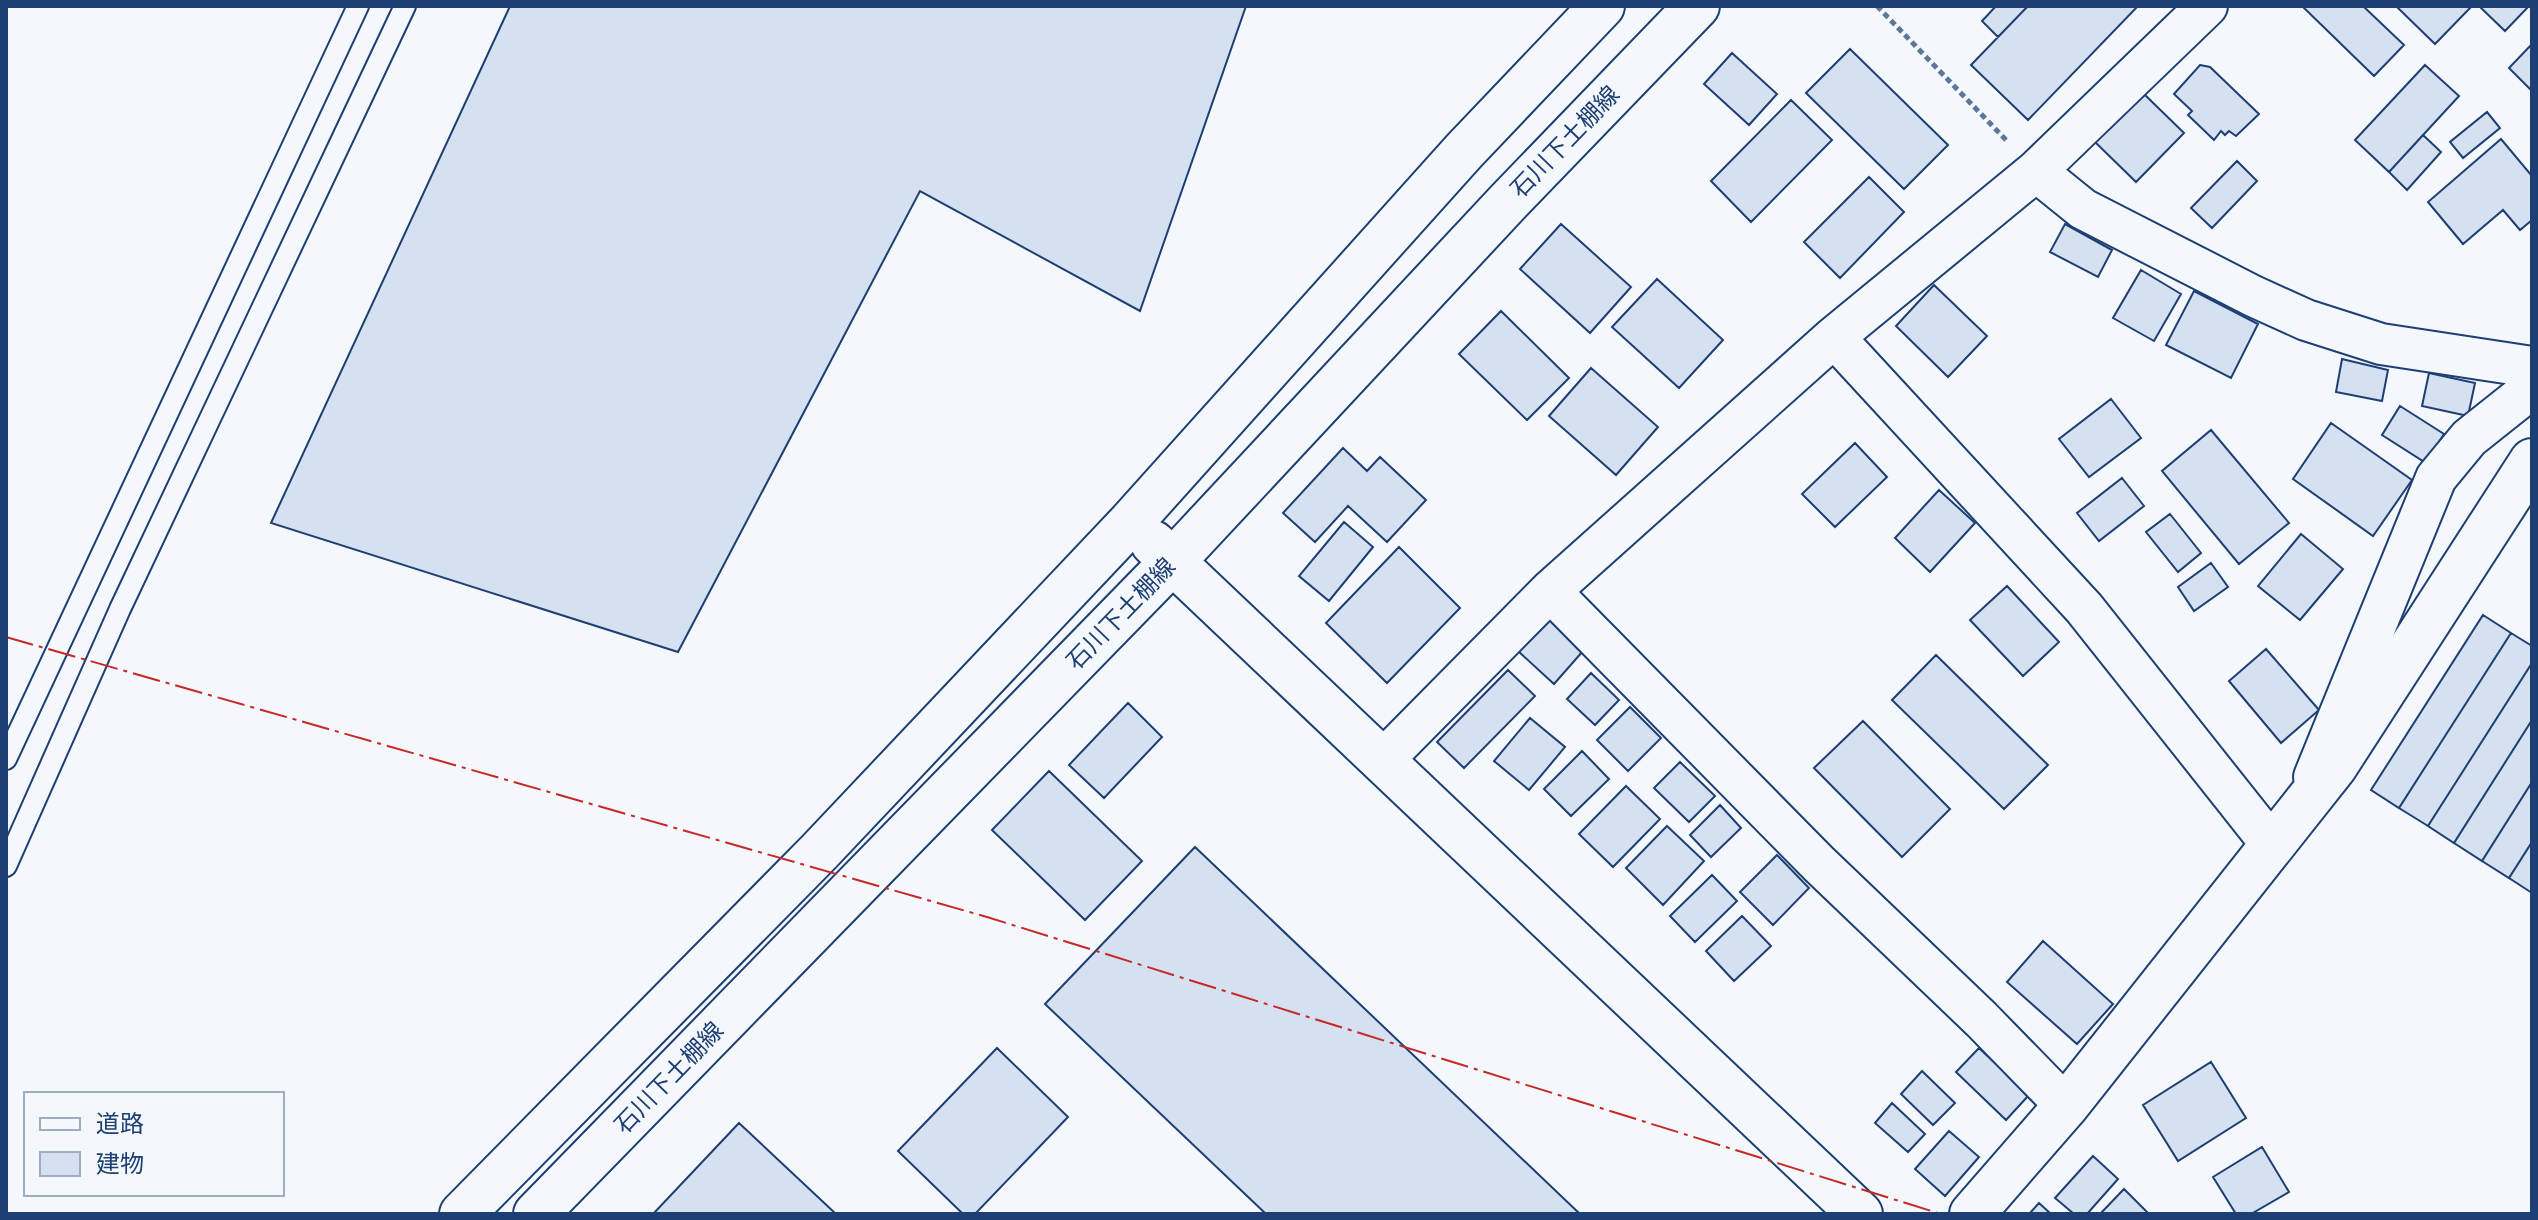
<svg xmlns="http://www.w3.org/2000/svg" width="2538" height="1220" font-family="'PT Sans Narrow','Noto Sans JP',sans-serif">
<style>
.building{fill:#d5e0f0;stroke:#1d3f73;stroke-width:2}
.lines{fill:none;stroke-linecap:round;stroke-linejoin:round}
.lane-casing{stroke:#1d3f73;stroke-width:24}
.street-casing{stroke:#1d3f73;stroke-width:44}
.secondary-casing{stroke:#1d3f73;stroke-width:48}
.path{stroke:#5e769c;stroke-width:5;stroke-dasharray:6 4;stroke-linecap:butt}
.lane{stroke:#f4f7fb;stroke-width:20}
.street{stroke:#f4f7fb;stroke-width:40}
.secondary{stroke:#f4f7fb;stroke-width:44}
.power{stroke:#c62828;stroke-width:2;stroke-dasharray:28 6 4 6;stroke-linecap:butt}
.labels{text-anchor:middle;stroke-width:6;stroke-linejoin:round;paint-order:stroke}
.street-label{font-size:24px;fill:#1d3f73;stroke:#f4f7fb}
</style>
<rect width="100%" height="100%" fill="#f4f7fb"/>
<path class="building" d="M510,6H1246L1140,311L920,191L678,652L271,523Z
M1996,6H2028L1998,37L1982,21Z
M2028,6H2138L2028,120L1971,65Z
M2302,6H2363L2404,45L2374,76Z
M2400,6H2470L2471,7L2435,44L2398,8Z
M2479,6H2529L2505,31Z
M2532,44V91L2509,68Z
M1850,49L1948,145L1904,189L1806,93Z
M1732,53L1777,94L1749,125L1704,84Z
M2200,65L2210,67L2259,114L2236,136L2229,131L2225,135L2221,131L2214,140L2188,115L2192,111L2174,94Z
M2425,65L2459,96L2389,172L2355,140Z
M2143,93L2184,133L2136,182L2095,142Z
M1791,100L1832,140L1751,222L1711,181Z
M2487,112L2500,128L2463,158L2450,142Z
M2423,135L2441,152L2407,190L2389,172Z
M2501,139L2532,176V220L2520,230L2503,210L2463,244L2428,202Z
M2237,161L2257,181L2212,228L2191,208Z
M1869,177L1904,212L1840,278L1804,242Z
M1561,224L1631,287L1590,333L1520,269Z
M2065,224L2112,250L2098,277L2050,252Z
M2141,270L2181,294L2154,341L2113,318Z
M1657,279L1723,340L1679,388L1612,327Z
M1934,285L1987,336L1948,377L1896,326Z
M2194,291L2258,324L2231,378L2166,345Z
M1501,311L1569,378L1527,420L1459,354Z
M2342,359L2388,370L2382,401L2336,392Z
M1591,368L1658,427L1616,475L1549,416Z
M2429,373L2475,383L2468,416L2422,406Z
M2111,399L2141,438L2089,477L2059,439Z
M2400,406L2444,434L2426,463L2382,435Z
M2331,423L2412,480L2373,536L2293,479Z
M2211,430L2289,523L2239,564L2162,471Z
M1855,443L1887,477L1835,527L1802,494Z
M1343,448L1367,471L1380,457L1426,500L1387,542L1348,506L1315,542L1283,513Z
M2122,478L2144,506L2099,541L2077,513Z
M1939,490L1975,523L1930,572L1895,538Z
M2170,514L2201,553L2178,572L2146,532Z
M1344,522L1373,547L1329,601L1299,576Z
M2301,534L2343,569L2300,620L2258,586Z
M1399,547L1460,608L1387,683L1326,623Z
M2211,563L2228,587L2194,611L2178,587Z
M2007,586L2059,642L2023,676L1970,620Z
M2483,615L2511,633L2399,808L2371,790Z
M1548,618L1583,651L1554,684L1518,651Z
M2511,633L2532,646V663L2428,826L2399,808Z
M2266,649L2319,710L2281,743L2229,681Z
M1936,655L2048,765L2004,809L1892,700Z
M2532,663V720L2454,843L2428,826Z
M1508,670L1535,696L1464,768L1437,742Z
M1591,673L1619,700L1595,725L1567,699Z
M1128,703L1162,737L1104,798L1069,765Z
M1630,707L1661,738L1628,771L1597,740Z
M1530,718L1565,747L1529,790L1494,761Z
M2532,720V782L2482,861L2454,843Z
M1863,721L1950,809L1902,857L1814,768Z
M1582,751L1609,779L1571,816L1544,789Z
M1680,762L1715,796L1689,822L1654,788Z
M1049,771L1142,861L1085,920L992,830Z
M2532,782V842L2509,878L2482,861Z
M1626,786L1660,819L1613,867L1579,834Z
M1720,805L1741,828L1711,857L1690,835Z
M1667,826L1704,861L1663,905L1626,868Z
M2532,842V893L2509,878Z
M1195,847L1580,1214H1266L1045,1004Z
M1777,855L1809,888L1773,925L1740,892Z
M1712,875L1737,901L1695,942L1670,916Z
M1742,916L1771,946L1734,981L1706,951Z
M2043,941L2113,1004L2077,1044L2007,982Z
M997,1048L1068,1117L975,1214H963L898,1151Z
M1979,1048L2029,1095L2006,1120L1956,1072Z
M2211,1062L2246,1118L2178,1161L2143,1105Z
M1922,1071L1955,1103L1933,1125L1901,1094Z
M1892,1103L1925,1134L1908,1152L1875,1123Z
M739,1123L836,1214H653Z
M1949,1131L1979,1157L1945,1196L1915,1169Z
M2262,1147L2289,1192L2251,1214H2236L2213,1177Z
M2093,1156L2118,1179L2087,1214H2074L2055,1198Z
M2124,1189L2149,1214H2100Z
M2039,1203L2051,1214H2029Z"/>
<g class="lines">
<defs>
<path id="lane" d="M6,759L358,6
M6,866L120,609L405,6"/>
<path id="street" d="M2036,171L2083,209L2253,296L2306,320L2381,344L2532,367
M1834,337L2084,608L2272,845
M1550,591L1819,864L1981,1019L2066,1106
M1382,761L1550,591L1834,337L2036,171L2207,6
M2314,777L2436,478L2469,438L2532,388"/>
<path id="secondary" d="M1153,543L1860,1214
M462,1214L819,852L1131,522L1464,151L1602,6
M536,1214L1173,561L1507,203L1697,6
M1972,1214L2066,1106L2335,766L2532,461"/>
</defs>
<use href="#lane" class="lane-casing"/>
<use href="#street" class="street-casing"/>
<use href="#secondary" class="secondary-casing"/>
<path class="path" d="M1877,6L2008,142"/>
<use href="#lane" class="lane"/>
<use href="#street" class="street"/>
<use href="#secondary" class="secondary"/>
<path class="power" d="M6,637L987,917L1941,1214"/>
</g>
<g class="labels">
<g class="street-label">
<text transform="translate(1565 142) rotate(-46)" y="8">石川下土棚線</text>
<text transform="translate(1121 614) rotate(-46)" y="8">石川下土棚線</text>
<text transform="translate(669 1078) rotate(-46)" y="8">石川下土棚線</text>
</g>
</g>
<rect width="2538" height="1220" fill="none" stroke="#1d3f73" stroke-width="16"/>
<rect x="24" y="1092" width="260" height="104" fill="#f4f7fb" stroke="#9eadc5" stroke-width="2"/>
<rect x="40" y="1118" width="40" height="12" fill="#f4f7fb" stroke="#9eadc5" stroke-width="2"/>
<text x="96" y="1132" font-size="24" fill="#1d3f73">道路</text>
<rect x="40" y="1152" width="40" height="24" fill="#d5e0f0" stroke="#9eadc5" stroke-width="2"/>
<text x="96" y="1172" font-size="24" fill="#1d3f73">建物</text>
</svg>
